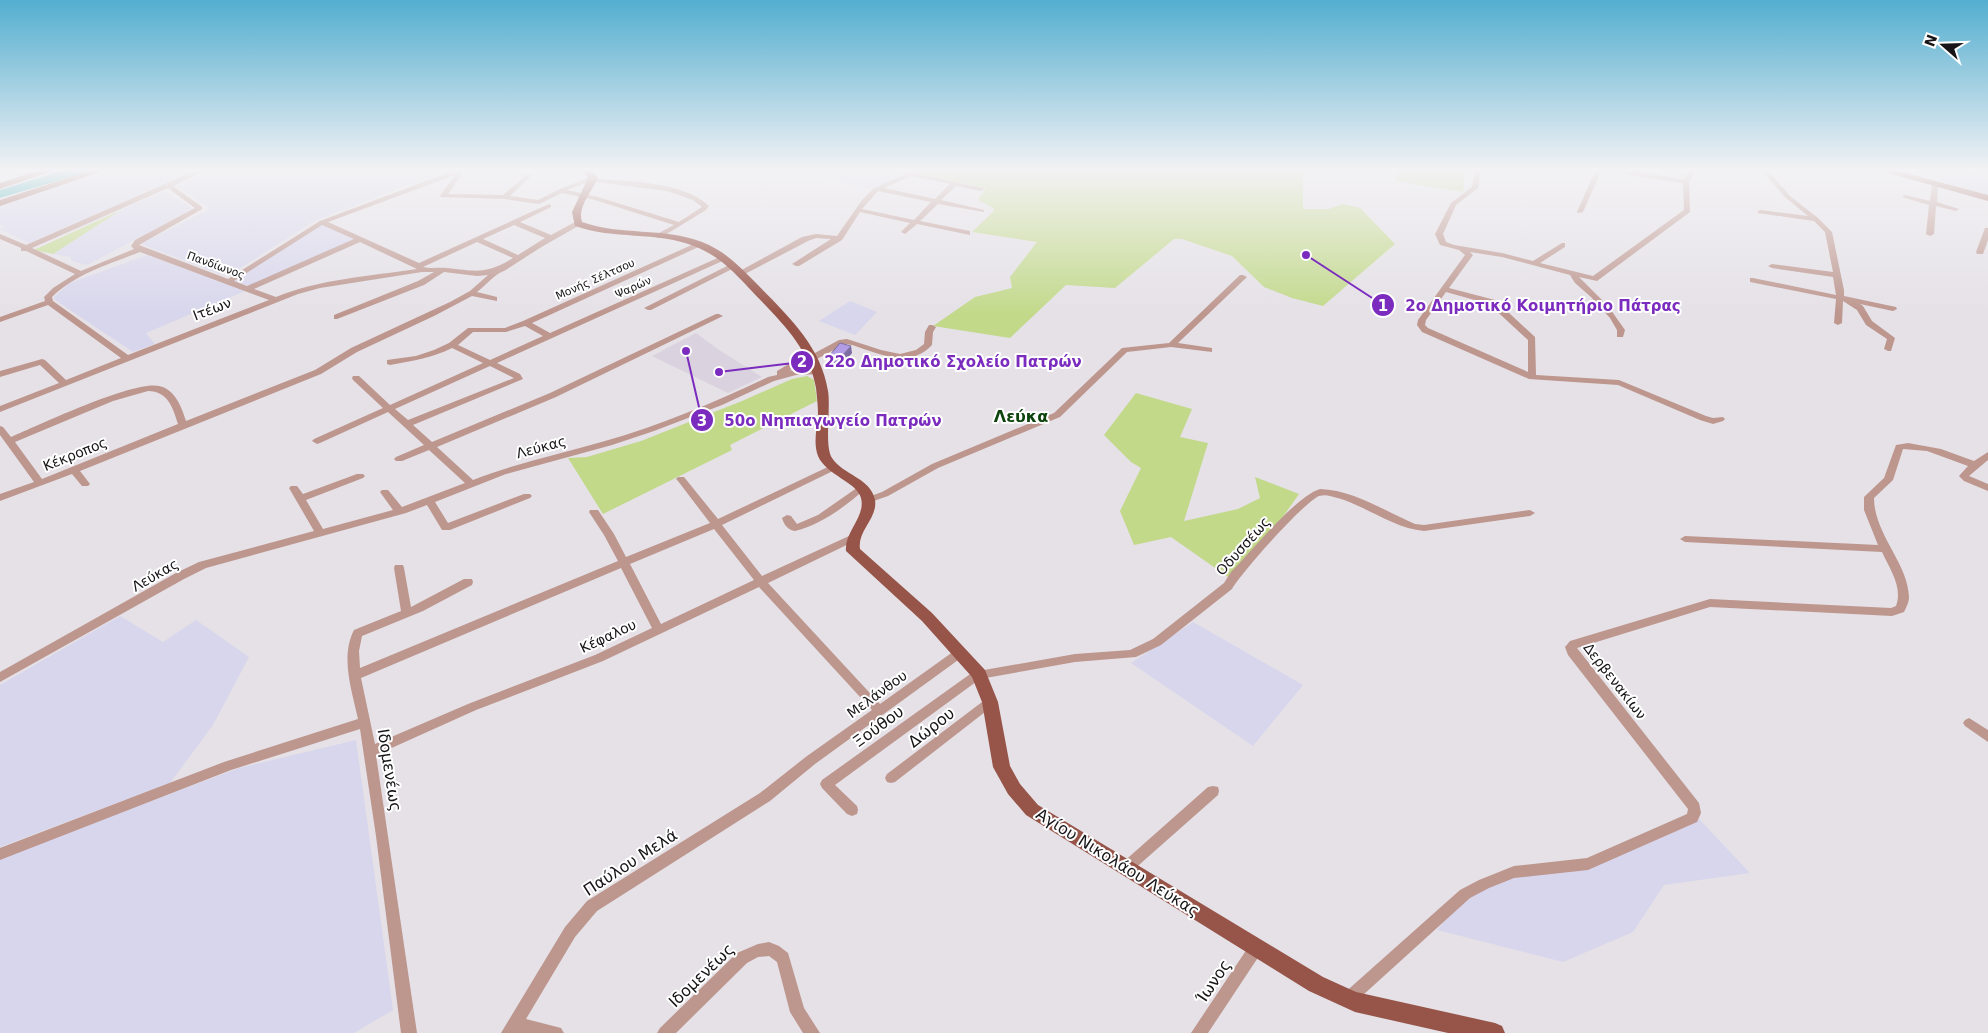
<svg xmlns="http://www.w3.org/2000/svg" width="1988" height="1033" font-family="'DejaVu Sans',sans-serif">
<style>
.commercial{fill:#dad6eb}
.industrial{fill:#d8d6ec}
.built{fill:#dad2de}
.green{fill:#c2d98a}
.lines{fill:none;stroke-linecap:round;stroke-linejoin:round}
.river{fill:#15a4ac;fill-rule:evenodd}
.minor{fill:#bd968e;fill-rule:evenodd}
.major{fill:#975448;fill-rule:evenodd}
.wall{fill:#9a86c6}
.shaded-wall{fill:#7d6da1}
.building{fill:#b39ce6;stroke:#7d6da1}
.labels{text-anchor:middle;stroke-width:4;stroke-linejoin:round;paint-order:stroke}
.far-street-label{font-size:11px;fill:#171517;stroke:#fff}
.street-label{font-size:14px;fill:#171517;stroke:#fff}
.quarter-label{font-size:16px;font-weight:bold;fill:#0d430d;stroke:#fff}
.near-street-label{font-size:16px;fill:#171517;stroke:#fff}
.leader{fill:none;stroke:#7b2cbf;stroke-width:2}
.callout-dot{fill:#7b2cbf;stroke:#fff;stroke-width:2}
.mark-label{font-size:15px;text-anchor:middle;font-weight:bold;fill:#fff}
.callout-label{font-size:15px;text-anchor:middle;font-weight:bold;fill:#7b2cbf;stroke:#fff;stroke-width:4;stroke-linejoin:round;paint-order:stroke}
</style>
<rect width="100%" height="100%" fill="#e5e1e7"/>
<path class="commercial" d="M1939,169H1955L1988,176V195L1938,181Z"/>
<path class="industrial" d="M113,169H198L29,243L0,229L4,227L0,224V205Z
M214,169H450L314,221L237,270L220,274L141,244L210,209L177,186Z
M800,169H912L873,190Z
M164,191L193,209L87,265L72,261L70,257L53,254L121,210Z
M321,224L356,240L249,286L231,281Z
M147,255L245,291L146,333L155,344L133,352L55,300L54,297L70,283Z
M850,301L877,312L855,335L819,321Z
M120,616L163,642L196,620L249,657L213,725L170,783L0,847V685Z
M1193,622L1303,685L1253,746L1131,663Z
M356,740L393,1010L354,1033H0V858L239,768Z
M1698,818L1750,873L1664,885L1633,932L1563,962L1437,930L1468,894L1517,873L1588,865Z"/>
<path class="built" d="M696,333L719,350L762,377L728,393L652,356Z"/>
<path class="green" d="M923,169H1303V209H1329L1343,204L1360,208L1395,244L1323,306L1292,298L1264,287L1232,256L1226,254L1182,239H1174L1115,288L1066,285L1010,338L933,326L975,297L1012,288L1010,277L1037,242L972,232L994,211L993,208L978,200L986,188L918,174Z
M1399,169H1466L1463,192L1396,181Z
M121,210L53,254L34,250Z
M807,376L814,380L817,401L730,445L732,450L603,514L568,458L587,457L641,441L742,401L792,379Z
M1136,393L1192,409L1180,437L1208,443L1184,521L1238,509L1260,498L1255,477L1299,494L1268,538L1228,577L1171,537L1134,545L1120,511L1141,468L1131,462L1104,435Z"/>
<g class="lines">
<path class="river" d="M67,169H88L87,172L0,198V190Z"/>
<path class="minor" d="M0,169H5L0,172Z
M199,169H208L173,186L202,207V209L139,245L228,279L320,221L458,169L465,170L448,194L503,195L528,174L530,175V177L510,196L538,200L560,189L593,176L595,177L596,179C629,181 684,182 709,206L706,210L660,238H657V234L674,225L595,200L562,193L539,204L505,199L441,197L440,196L455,175L328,222L419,263L549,204L551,205V207L520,222L551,235L575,222L582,224L543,246L504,271C496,273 485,286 477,292L497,297V301L472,296L434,316L357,352L321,374L80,471L90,484L88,486H82L72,474L0,501V494L34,482L0,435V426L3,427L11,437C39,425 134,380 159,386C175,389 182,408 186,421L315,370L351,348L450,302L470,291L488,275L477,276L444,272L424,285L337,319H334V315L418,281L434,272H422L320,288L298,294L0,412V406L59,383L40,365L0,377V371L42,359L45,360L66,380L121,358L48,305L0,322V317L45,301L44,297L53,288L75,274L26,251H21V248L0,239V234L26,245ZM590,181L667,191L693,200L702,207L679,222L598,197L567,190ZM168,188L195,208L135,240L131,246L134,249L81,271L32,248ZM322,225L354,239L247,286L234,281ZM514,225L545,238L518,255L483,239ZM360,242L417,269C370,276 320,279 276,297L254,289ZM477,242L513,258C486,275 477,271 447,268C439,267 431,269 423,267ZM140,252L269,300L128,355L53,301L52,297C75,274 110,264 140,252ZM148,391C168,391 173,408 178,424L42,479L15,442L113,401Z
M916,169H925L917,174L983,188L984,189L981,191L956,186L941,200L984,210V212L938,204L920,221L970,231V235L917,224L905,234L901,232L910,223L860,212L842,240L799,266H796L792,264L831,239L816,238L808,241L743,275H740L736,273L802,237L816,234L837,236L862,200L873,189ZM911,176L950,184L935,199L884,188ZM878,191L931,202L914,220L862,209Z
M1475,169H1481L1478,188L1456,205L1443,234L1446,242L1454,245L1502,253L1533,261L1562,243H1565V247L1540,263L1593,276L1684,210L1683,183L1629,175L1614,169H1625L1684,180L1690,169H1697L1689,182L1690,212L1597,281L1579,277L1608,306L1625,330L1623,337H1617V330L1610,318L1591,297L1575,283L1570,275L1502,257L1470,252L1473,255L1449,288L1495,300L1535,337L1536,375L1619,380L1706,416L1713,418L1723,417L1725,419L1723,421L1713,424L1700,420L1618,385L1529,379L1422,332L1417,325L1418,320L1465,255L1459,250L1440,245L1435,234L1451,203L1472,187ZM1446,292L1489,304L1528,340V372L1428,328L1425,325L1426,320Z
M1596,169H1602L1583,212L1578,213L1577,212Z
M1760,169H1767L1790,196L1818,218L1832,232L1844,290V296L1896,307L1897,309L1893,311L1860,304L1863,306L1872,321L1895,338L1891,351H1888L1884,349L1887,339L1866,325L1857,310L1843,301L1842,323L1838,325L1834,323L1836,299L1750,282V278H1753L1836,295L1833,277L1772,268L1768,266L1772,264L1833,272L1825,232L1814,221L1758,213V211L1760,210L1808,216L1786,198Z
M1935,182L1938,184L1937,202L1959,209L1956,211L1936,206L1934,234L1930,236L1926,234L1929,205L1902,197L1905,195L1930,201L1932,184Z
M1985,228H1988V240L1983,254H1977L1976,252Z
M696,243L703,245L532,323L550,333L722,256H725L729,258L497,363L520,374L523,379L413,425L432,442L550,393L716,314H719L723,316L556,397L437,447L473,480C516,463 561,454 605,441C661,425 715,402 768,377L777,375V371L807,353L813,354L839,340L847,339L881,350L900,354L916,350L924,344L925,332L929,325H932L936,327L933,332L932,345C914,365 889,358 867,350C860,348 852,344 845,344L815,360L809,359L789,371L796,369H818L821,370L822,372L821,374L796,375L774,381L722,405L654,431L612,445L506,474L435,502L448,523L524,494H530L532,496L530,498L450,530H442L427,505L406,513L206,568L184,579L0,682V672L176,573L199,562L314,531L289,488L291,486H297L303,494L357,474H363L365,476L363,478L306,500L323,529L393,510L380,492L382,490H388L402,507L465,483L429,450L402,461H396L394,459L396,457L424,445L388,412L320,443L317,444L312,441L314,439L383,408L353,380L352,378L353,376H359L390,405L483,363L452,348C432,358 412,361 390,365L387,364V360L416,356L434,350L449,343L468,328H505L523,321ZM525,326L543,336L490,360L458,345L473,332H506ZM490,366L514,378L408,420L395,409Z
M731,264H734L738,266L651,310H648L644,308Z
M1240,275H1243L1247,277L1178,343L1212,348V352L1171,347L1127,352L1060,417L938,468L888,496L868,503L863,500L865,498L882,492L932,464L1054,413L1122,348L1169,343Z
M1908,443L1941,449L1974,461L1988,452V460L1969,476L1988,484V491L1964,481L1959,476L1968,466L1927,451L1903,449L1893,480L1874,498C1874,534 1908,563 1909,597C1909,602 1906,608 1904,612L1892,616L1710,607L1577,648L1699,803L1701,813L1697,822L1588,870L1514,878L1489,888L1470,898L1352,1005L1347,1007L1342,1005L1340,1000L1342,995L1460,890L1479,880L1514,866L1587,858L1687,814L1688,809L1568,655L1565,647L1570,641L1710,599L1891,608L1896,606C1903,588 1890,569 1882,552L1685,542L1680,539L1685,536L1878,545L1864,510V497L1884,478L1896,445Z
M834,464L837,465L839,467L837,469L722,525L762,576L849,536H857L858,538L857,540L768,583L880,704L957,649L961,648L965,649L967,652L965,655L815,764L770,801L597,911L575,937L526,1019L561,1028L564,1033H501L565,927L587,901L760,793L807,756L872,710L759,587L603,661L476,710L376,755L417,1033H401L376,836L360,729L231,770L0,860V848L224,762L358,719C352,691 340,657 354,630L401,611L394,568L395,565H403L404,568L411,607L464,579H472L473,582L472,585L423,611L362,636L359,651L360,668L618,561L604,535L589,512L590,510H598L614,534L626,557L710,523L678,481L676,479L678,477H684L718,519ZM714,529L754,580L661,624L630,564ZM621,568L652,628L595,655L468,704L375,744L361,678Z
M861,485L866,488L864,490C843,508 822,524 795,531C788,530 784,525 782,518L787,515L791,516L797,524L818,515Z
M1320,489C1353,490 1385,511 1415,524L1424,525L1530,510L1535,513L1530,516L1424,531C1391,528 1363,503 1330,496C1327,495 1323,495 1319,496C1302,504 1243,571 1232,589L1161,645L1136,657L1075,662L980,679L835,785L857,806L858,810L857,814L852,816L847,814L822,788L820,784L822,780L973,672L1075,654L1130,650L1153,639L1224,583L1231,572C1251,552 1296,496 1320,489Z
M990,697L994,699L996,702L994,705L895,782L891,783L887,782L885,778L887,774L986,699Z
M1969,718L1988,730V742L1965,726L1963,723L1965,720Z
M1213,786L1218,787L1219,791L1218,795L1131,872L1126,874L1121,872L1119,868L1121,864L1208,787Z
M1256,941L1261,943L1263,948L1261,953L1208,1033H1191L1251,943Z
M769,942L779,946L788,953L804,1008L820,1033H803L790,1012L777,962L769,956L758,957L747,963L676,1033H657L660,1028L737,953L758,944Z"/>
<path class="major" d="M43,169H58L0,189V183Z
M95,169H109L0,206V200Z
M581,169H590L598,178C592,192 577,206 582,222C621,236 663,227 702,242C725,251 738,265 755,282C786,314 821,345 828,391C831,408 824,445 832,458C843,475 871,478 875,500C878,518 857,531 860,549L932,613L985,670L998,702L1010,766L1020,784L1038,805L1323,977L1356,992L1495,1023L1502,1026L1505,1033H1448L1355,1012L1309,991L1026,815L1008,794L993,767L982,702L972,677L922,621L846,551C844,532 866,517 861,498C857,482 826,475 818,456C813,443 817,428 818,415C818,406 817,397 816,388C809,345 776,317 747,286C731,269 717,255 694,246C656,231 614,240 575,226L572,212L588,178Z
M1874,169H1890L1988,195V201Z"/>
</g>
<path class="wall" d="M852,353L841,365L830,363L829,356Z"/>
<path class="shaded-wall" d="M851,346L852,353L841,365L840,358Z"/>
<path class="building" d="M840,343L851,346L840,358L829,356Z"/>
<linearGradient id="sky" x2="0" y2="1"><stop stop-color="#53aed0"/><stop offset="0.54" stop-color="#f3f2f4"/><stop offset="1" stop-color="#f3f2f4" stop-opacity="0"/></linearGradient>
<rect width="1988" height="314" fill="url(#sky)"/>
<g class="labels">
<g class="far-street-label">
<text transform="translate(216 265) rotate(20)" y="4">Πανδίωνος</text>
<text transform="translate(595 279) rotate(-24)" y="4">Μονής Σέλτσου</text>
<text transform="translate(633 287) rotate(-24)" y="4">Ψαρών</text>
</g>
<g class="street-label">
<text transform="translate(212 309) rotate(-21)" y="5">Ιτέων</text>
<text transform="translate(541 447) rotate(-15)" y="5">Λεύκας</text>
<text transform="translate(75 454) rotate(-22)" y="5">Κέκροπος</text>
<text transform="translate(1243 546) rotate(-48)" y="5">Οδυσσέως</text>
<text transform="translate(155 575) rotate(-30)" y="5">Λεύκας</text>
<text transform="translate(608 636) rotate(-25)" y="5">Κέφαλου</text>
<text transform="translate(1615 681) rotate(52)" y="5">Δερβενακίων</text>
<text transform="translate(877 694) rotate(-36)" y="5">Μελάνθου</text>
</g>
<g class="quarter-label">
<text x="1021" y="422">Λεύκα</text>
</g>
<g class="near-street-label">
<text transform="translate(878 726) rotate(-36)" y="6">Ξούθου</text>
<text transform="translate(931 727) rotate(-38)" y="6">Δώρου</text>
<text transform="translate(390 770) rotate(81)" y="6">Ιδομενέως</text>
<text transform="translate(630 862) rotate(-33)" y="6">Παύλου Μελά</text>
<text transform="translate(1118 862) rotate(32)" y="6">Αγίου Νικολάου Λεύκας</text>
<text transform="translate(701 975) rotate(-44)" y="6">Ιδομενέως</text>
<text transform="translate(1213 981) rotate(-56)" y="6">Ίωνος</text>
</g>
</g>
<path class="leader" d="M1306 255L1383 305M719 372L802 362M686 351L702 420"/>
<g class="callout-dot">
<circle cx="1306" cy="255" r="5"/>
<circle cx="719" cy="372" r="5"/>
<circle cx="686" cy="351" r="5"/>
<circle cx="1383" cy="305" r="12"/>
<circle cx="802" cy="362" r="12"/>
<circle cx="702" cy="420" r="12"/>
</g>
<g class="mark-label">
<text x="1383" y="311">1</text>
<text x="802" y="367">2</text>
<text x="702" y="426">3</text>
</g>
<g class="callout-label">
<text x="1543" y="311">2o Δημοτικό Κοιμητήριο Πάτρας</text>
<text x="953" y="367">22ο Δημοτικό Σχολείο Πατρών</text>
<text x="833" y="426">50o Νηπιαγωγείο Πατρών</text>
</g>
<g transform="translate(1943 45) rotate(290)" stroke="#ffffff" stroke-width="4" paint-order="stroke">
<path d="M0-4L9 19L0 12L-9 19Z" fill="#171517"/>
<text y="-8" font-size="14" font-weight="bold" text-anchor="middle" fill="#171517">N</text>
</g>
</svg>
